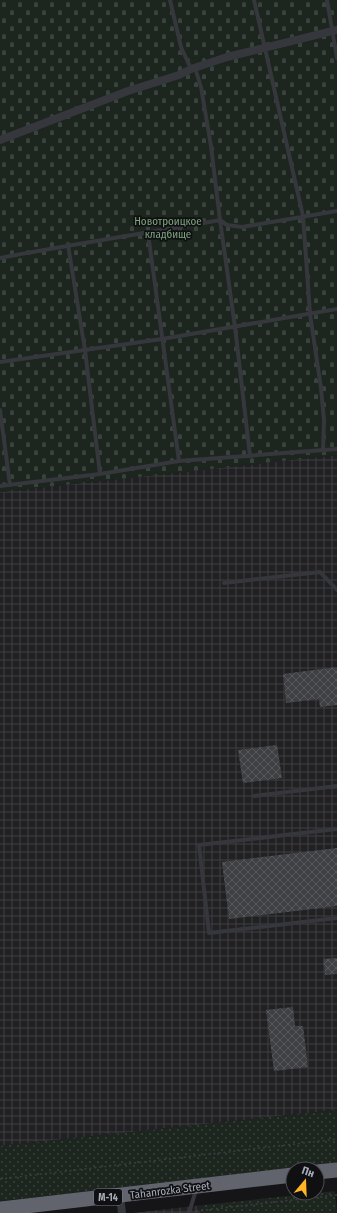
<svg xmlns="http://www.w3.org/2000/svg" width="337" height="1213" font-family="'Fira Sans Condensed',sans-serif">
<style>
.industrial{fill:url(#industrial-grid)}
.grass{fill:url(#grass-dots)}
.cemetery{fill:url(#cemetery-stones)}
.building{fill:url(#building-cross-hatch)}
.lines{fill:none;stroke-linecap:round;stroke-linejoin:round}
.path{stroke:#3b3e43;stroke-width:1.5;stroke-dasharray:2 3;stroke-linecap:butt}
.lane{stroke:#35373c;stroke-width:4}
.street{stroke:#35373c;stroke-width:8}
.highway{stroke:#61646d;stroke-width:15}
.labels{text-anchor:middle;stroke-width:3.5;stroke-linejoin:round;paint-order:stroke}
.shield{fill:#101012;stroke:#797c86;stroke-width:1}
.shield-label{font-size:10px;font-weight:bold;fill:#a6abb8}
.park-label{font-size:11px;fill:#7ba47d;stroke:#101012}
.street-label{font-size:11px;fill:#a6abb8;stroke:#101012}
</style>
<defs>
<pattern id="industrial-grid" width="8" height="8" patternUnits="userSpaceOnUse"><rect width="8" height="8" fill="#212124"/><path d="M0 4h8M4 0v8" fill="none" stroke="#3e3f42"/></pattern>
<pattern id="grass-dots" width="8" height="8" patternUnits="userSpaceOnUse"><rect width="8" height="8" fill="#1c251e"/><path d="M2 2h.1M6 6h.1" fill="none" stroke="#3a423d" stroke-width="1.8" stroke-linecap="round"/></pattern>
<pattern id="cemetery-stones" width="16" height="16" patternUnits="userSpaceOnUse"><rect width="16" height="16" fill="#1c251e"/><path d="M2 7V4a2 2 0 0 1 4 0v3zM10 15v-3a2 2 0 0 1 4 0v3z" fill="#3a423d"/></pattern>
<pattern id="building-cross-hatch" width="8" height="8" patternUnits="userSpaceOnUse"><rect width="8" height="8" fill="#3f4044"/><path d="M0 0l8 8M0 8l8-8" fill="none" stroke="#58595d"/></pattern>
</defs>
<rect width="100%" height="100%" fill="#151517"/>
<path class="industrial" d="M337,455V1110L0,1146V492Z
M203,1205L200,1213H133Z"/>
<path class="grass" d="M337,1110V1163L0,1201V1146Z
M335,1191L337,1213H200L203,1205Z"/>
<path class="cemetery" d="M0,0H337V455L0,492Z"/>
<path class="building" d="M337,667V705L320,707L319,699L286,703L283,674Z
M277,745L282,778L243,783L238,750Z
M337,848V906L229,919L222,862Z
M337,958V974L325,975L323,959Z
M293,1007L295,1026H303L308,1067L274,1071L266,1010Z"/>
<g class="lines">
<path class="path" d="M0,1179L337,1139
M196,1211L337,1195"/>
<path class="lane" d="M170,0L181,47L191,69
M254,0L303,216L310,314L321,388L324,420L323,451
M327,0L337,58
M195,68L201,87L211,146L220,220L235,327L250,456
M148,233L179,461
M68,245L85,350L100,474
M0,258C73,244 147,233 220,220L227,225L242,227L337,211
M0,362L162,339L337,309
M0,410L10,485
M0,486L100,474L179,461L337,449
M224,583L320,572L337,590
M254,796L337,786
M337,829L199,845L209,933L337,918
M189,1213L196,1190"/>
<path class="street" d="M0,140L128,91L179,75L191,69L227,57L337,30
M120,1196L122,1213"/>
<path class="highway" d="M317,1172L337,1170
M0,1209L293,1175"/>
</g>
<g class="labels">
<rect class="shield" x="94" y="1189" width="28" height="16" rx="3"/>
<g class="shield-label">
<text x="108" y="1201">М-14</text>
</g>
<g class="park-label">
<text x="168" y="225">Новотроицкое<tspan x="168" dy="13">кладбище</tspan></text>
</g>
<g class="street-label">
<text transform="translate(170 1190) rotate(-7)" y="4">Tahanrozka Street</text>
</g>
</g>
<g transform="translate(305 1181) rotate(19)"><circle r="19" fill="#101012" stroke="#4c4e54"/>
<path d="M0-3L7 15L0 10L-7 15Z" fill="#ffb525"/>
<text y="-6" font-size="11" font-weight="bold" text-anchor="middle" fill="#a6abb8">Пн</text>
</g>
</svg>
